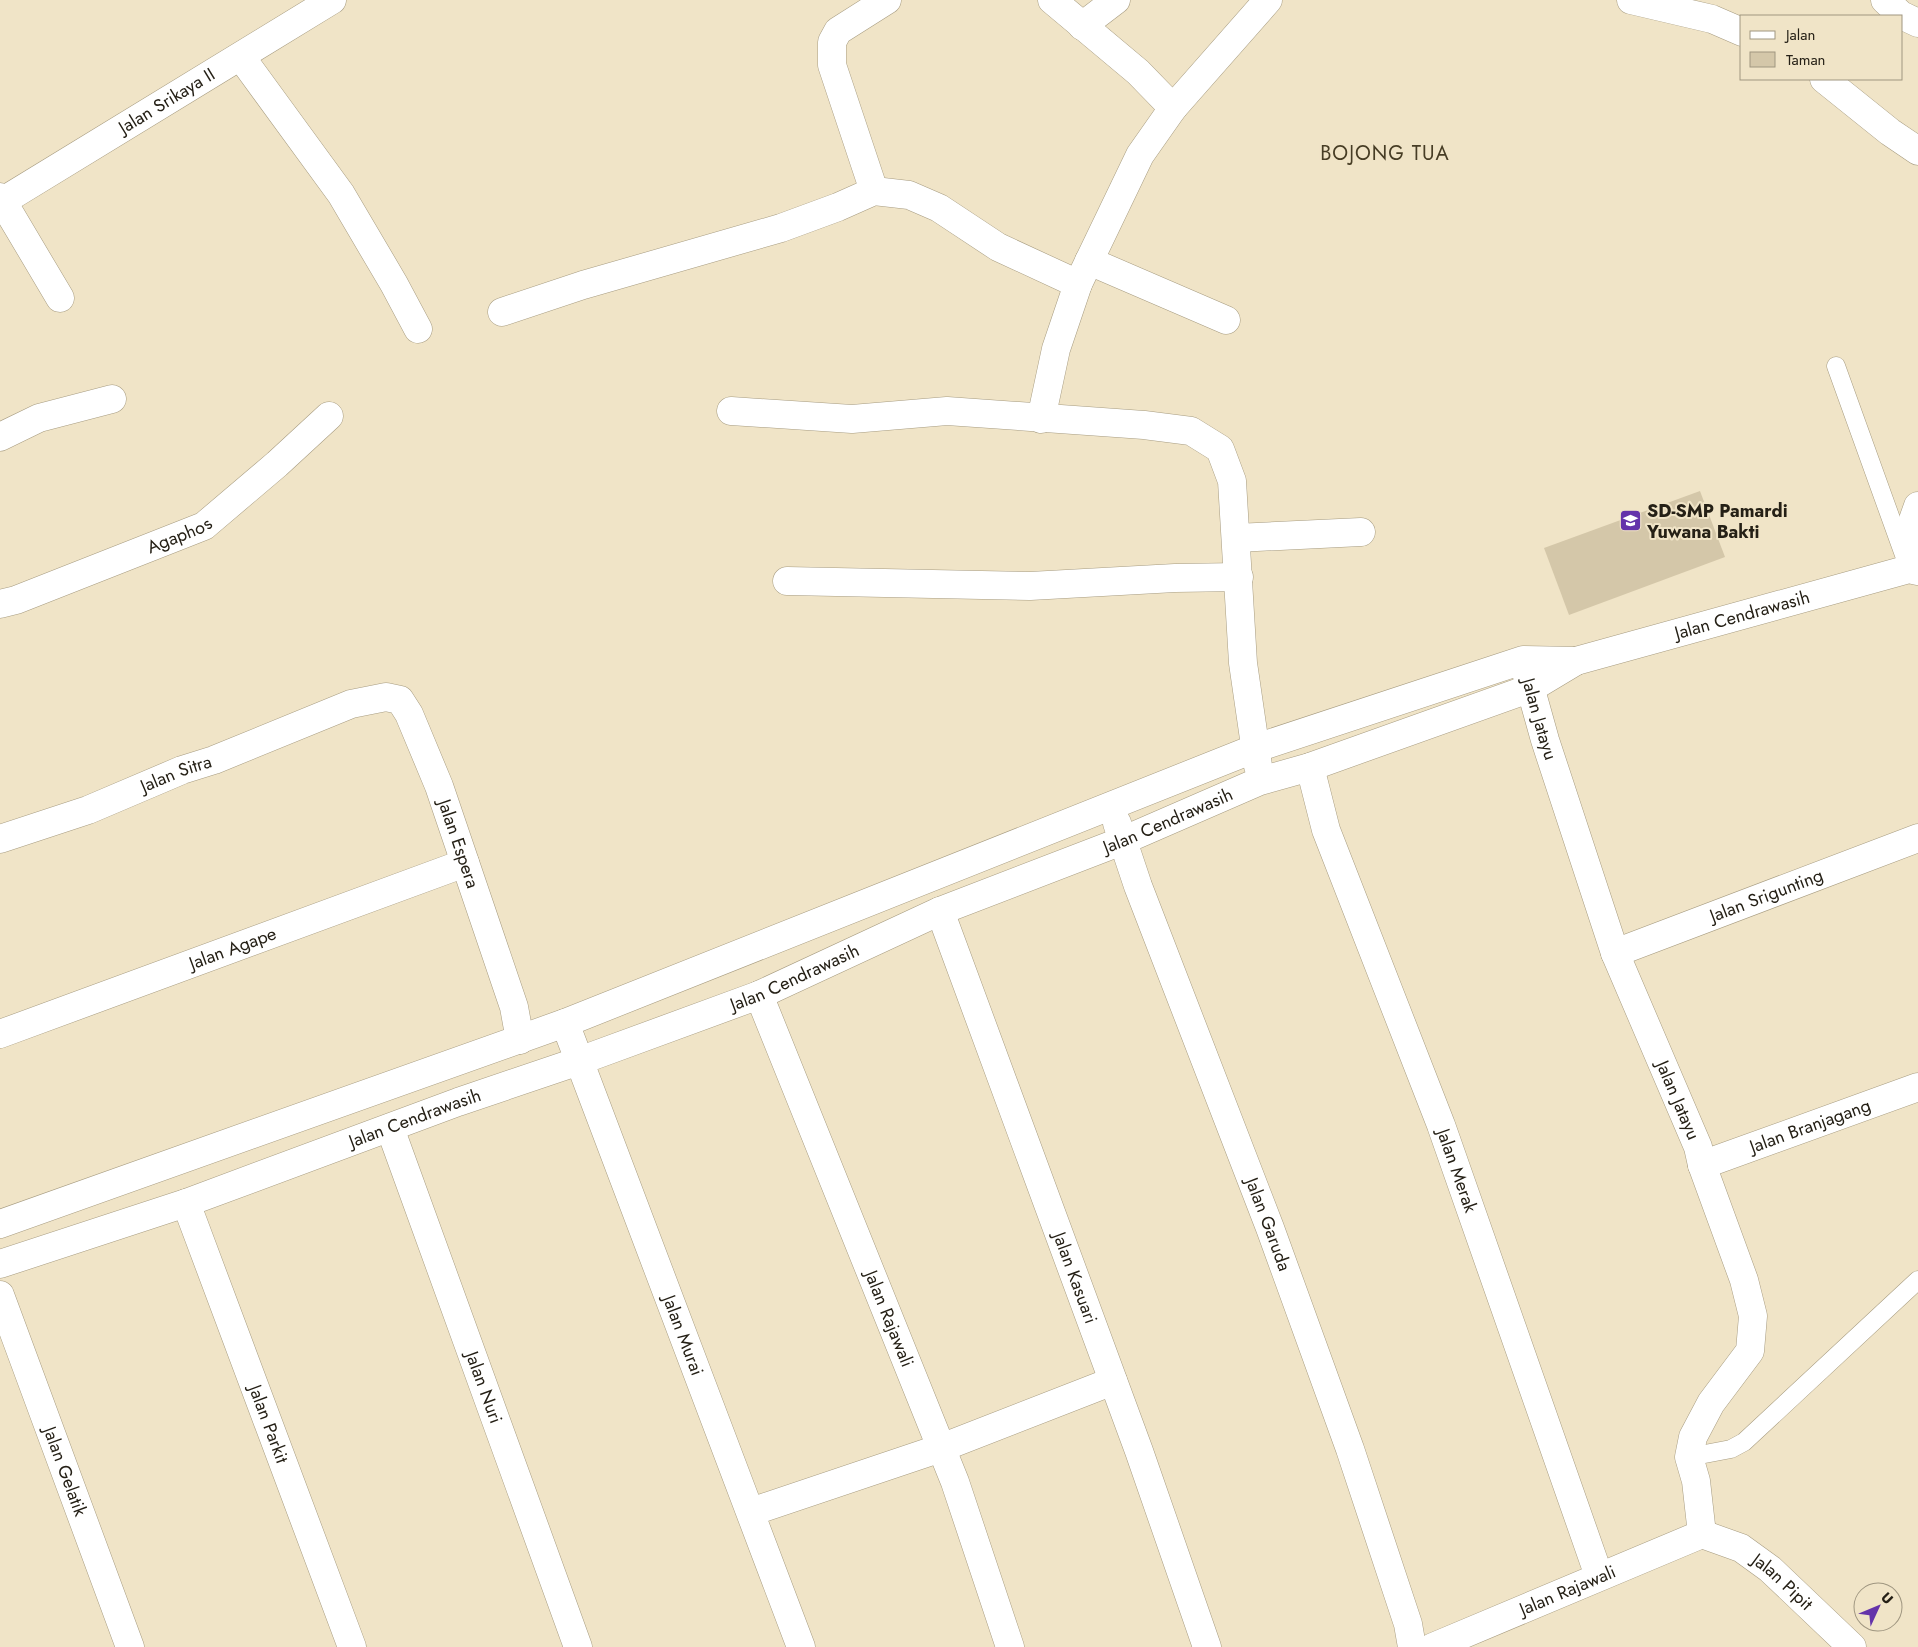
<svg xmlns="http://www.w3.org/2000/svg" width="1918" height="1647" font-family="Jost,sans-serif">
<style>
.green{fill:#d4c7a9}
.lines{fill:none;stroke-linecap:round;stroke-linejoin:round}
.service-casing{stroke:#a79c81;stroke-width:19}
.minor-casing{stroke:#a79c81;stroke-width:29}
.service{stroke:#fff;stroke-width:18}
.minor{stroke:#fff;stroke-width:28}
.labels{text-anchor:middle;stroke-width:4;stroke-linejoin:round;paint-order:stroke}
.street-label{font-size:18px;fill:#252016;stroke:#f0e4c7}
.poi-label{font-size:18px;font-weight:bold;fill:#252016;stroke:#f0e4c7;text-anchor:start}
.quarter-label{font-size:20px;letter-spacing:1px;fill:#473d25;stroke:#f0e4c7}
</style>
<rect width="100%" height="100%" fill="#f0e4c7"/>
<path class="green" d="M1700,491L1725,557L1569,615L1544,548Z"/>
<g class="lines">
<defs>
<path id="service" d="M1836,366L1908,566
M1689,1457L1731,1449L1744,1442L1918,1280"/>
<g id="minor">
<path d="M1052,0L1138,72L1173,108"/>
<path d="M1631,0L1712,19L1742,32"/>
<path d="M1885,0L1901,15L1918,23"/>
<path d="M1082,26L1116,0"/>
<path d="M241,57L341,194L394,284L418,329"/>
<path d="M1824,79L1890,132L1918,151"/>
<path d="M874,191L832,65V42L838,31L887,0"/>
<path d="M0,197L60,298"/>
<path id="s1" d="M3,201L332,0"/>
<path d="M1089,261L1226,320"/>
<path d="M502,312L583,285L781,228L838,207L874,191L909,195L939,208L998,247L1078,284"/>
<path d="M731,411L852,419L947,411L1144,425L1191,431L1220,449L1232,481L1243,663L1258,766"/>
<path d="M1041,419L1056,349L1078,284L1140,155L1173,108L1268,0"/>
<path d="M0,437L39,418L112,399"/>
<path d="M1236,538L1361,532"/>
<path d="M1915,569L1913,520L1918,506"/>
<path d="M787,581L1030,586L1175,578L1239,577"/>
<path id="s2" d="M0,604L16,600L204,526L277,464L329,416"/>
<path id="s3" d="M1526,672L1545,740L1615,953L1698,1147L1702,1165L1744,1280L1753,1316L1750,1351L1711,1403L1693,1437L1689,1457L1696,1481L1702,1534"/>
<path id="s4" d="M1310,767L1326,830L1441,1125L1599,1576"/>
<path id="s5" d="M1117,823L1138,886L1270,1228L1350,1449L1408,1624L1412,1647"/>
<path id="s6" d="M0,839L88,810L182,770L214,760L351,704L386,697L400,700L409,714L439,786L514,1007L520,1040"/>
<path id="s7" d="M940,911L1139,1451L1207,1647"/>
<path id="s8" d="M1615,953L1918,838"/>
<path id="s9" d="M759,995L955,1482L1010,1647"/>
<path id="s10" d="M565,1023L801,1647"/>
<path id="s11" d="M0,1034L465,863"/>
<path id="s12" d="M390,1128L578,1647"/>
<path id="s13" d="M1702,1165L1918,1087"/>
<path id="s14" d="M186,1203L352,1647"/>
<path d="M0,1224L565,1023L1256,748L1523,660L1576,661"/>
<path id="s15" d="M0,1264L186,1203L458,1102L579,1061L759,995L940,911L1122,841L1260,781L1310,767L1531,688L1576,661L1909,569L1918,571"/>
<path id="s16" d="M0,1295L130,1647"/>
<path d="M751,1512L941,1448L1113,1381"/>
<path id="s17" d="M1702,1534L1741,1548L1770,1569L1852,1647"/>
<path id="s18" d="M1433,1647L1702,1534"/>
</g>
</defs>
<use href="#service" class="service-casing"/>
<use href="#minor" class="minor-casing"/>
<use href="#service" class="service"/>
<use href="#minor" class="minor"/>
</g>
<defs>
<symbol id="school-square" viewBox="-11 -11 22 22"><rect x="-9" y="-9" width="18" height="18" rx="4" fill="#6433aa" stroke="#f0e4c7"/><path d="M0-5L7-2L0 1L-7-2ZM-4 1L0 2.5L4 1V4Q0 6-4 4Z" fill="#fff"/></symbol>
</defs>
<g fill-rule="evenodd">
<use href="#school-square" x="1618" y="508" width="25" height="25"/>
</g>
<g class="labels">
<g class="street-label">
<text dy="6" stroke="none"><textPath href="#s1" startOffset="192">Jalan Srikaya II</textPath></text>
<text dy="6" stroke="none"><textPath href="#s2" startOffset="192">Agaphos</textPath></text>
<text dy="6" stroke="none"><textPath href="#s15" startOffset="1862">Jalan Cendrawasih</textPath></text>
<text dy="6" stroke="none"><textPath href="#s3" startOffset="49">Jalan Jatayu</textPath></text>
<text dy="6" stroke="none"><textPath href="#s6" startOffset="188">Jalan Sitra</textPath></text>
<text dy="6" stroke="none"><textPath href="#s15" startOffset="1250">Jalan Cendrawasih</textPath></text>
<text dy="6" stroke="none"><textPath href="#s6" startOffset="582">Jalan Espera</textPath></text>
<text dy="6" stroke="none"><textPath href="#s8" startOffset="162">Jalan Srigunting</textPath></text>
<text dy="6" stroke="none"><textPath href="#s11" startOffset="248">Jalan Agape</textPath></text>
<text dy="6" stroke="none"><textPath href="#s15" startOffset="845">Jalan Cendrawasih</textPath></text>
<text dy="6" stroke="none"><textPath href="#s3" startOffset="455">Jalan Jatayu</textPath></text>
<text dy="6" stroke="none"><textPath href="#s15" startOffset="440">Jalan Cendrawasih</textPath></text>
<text dy="6" stroke="none"><textPath href="#s13" startOffset="115">Jalan Branjagang</textPath></text>
<text dy="6" stroke="none"><textPath href="#s4" startOffset="430">Jalan Merak</textPath></text>
<text dy="6" stroke="none"><textPath href="#s5" startOffset="429">Jalan Garuda</textPath></text>
<text dy="6" stroke="none"><textPath href="#s7" startOffset="391">Jalan Kasuari</textPath></text>
<text dy="6" stroke="none"><textPath href="#s9" startOffset="349">Jalan Rajawali</textPath></text>
<text dy="6" stroke="none"><textPath href="#s10" startOffset="334">Jalan Murai</textPath></text>
<text dy="6" stroke="none"><textPath href="#s12" startOffset="276">Jalan Nuri</textPath></text>
<text dy="6" stroke="none"><textPath href="#s14" startOffset="236">Jalan Parkit</textPath></text>
<text dy="6" stroke="none"><textPath href="#s16" startOffset="188">Jalan Gelatik</textPath></text>
<text dy="6" stroke="none"><textPath href="#s17" startOffset="95">Jalan Pipit</textPath></text>
<text dy="6" stroke="none"><textPath href="#s18" startOffset="146">Jalan Rajawali</textPath></text>
</g>
<g class="poi-label">
<text x="1647" y="517">SD-SMP Pamardi<tspan x="1647" dy="21">Yuwana Bakti</tspan></text>
</g>
<g class="quarter-label">
<text x="1385" y="160">BOJONG TUA</text>
</g>
</g>
<rect x="1740" y="15" width="162" height="65" fill="#f0e4c7" stroke="#9f9680"/>
<rect x="1750" y="31" width="25" height="8" fill="#ffffff" stroke="#9f9680"/>
<text x="1786" y="40" font-size="15" fill="#252016">Jalan</text>
<rect x="1750" y="52" width="25" height="15" fill="#d4c7a9" stroke="#9f9680"/>
<text x="1786" y="65" font-size="15" fill="#252016">Taman</text>
<g transform="translate(1878 1607) rotate(46)"><circle r="24" fill="#f0e4c7" stroke="#9f9680"/>
<path d="M0-4L9 19L0 12L-9 19Z" fill="#6433aa"/>
<text y="-8" font-size="14" font-weight="bold" text-anchor="middle" fill="#252016">U</text>
</g>
</svg>
